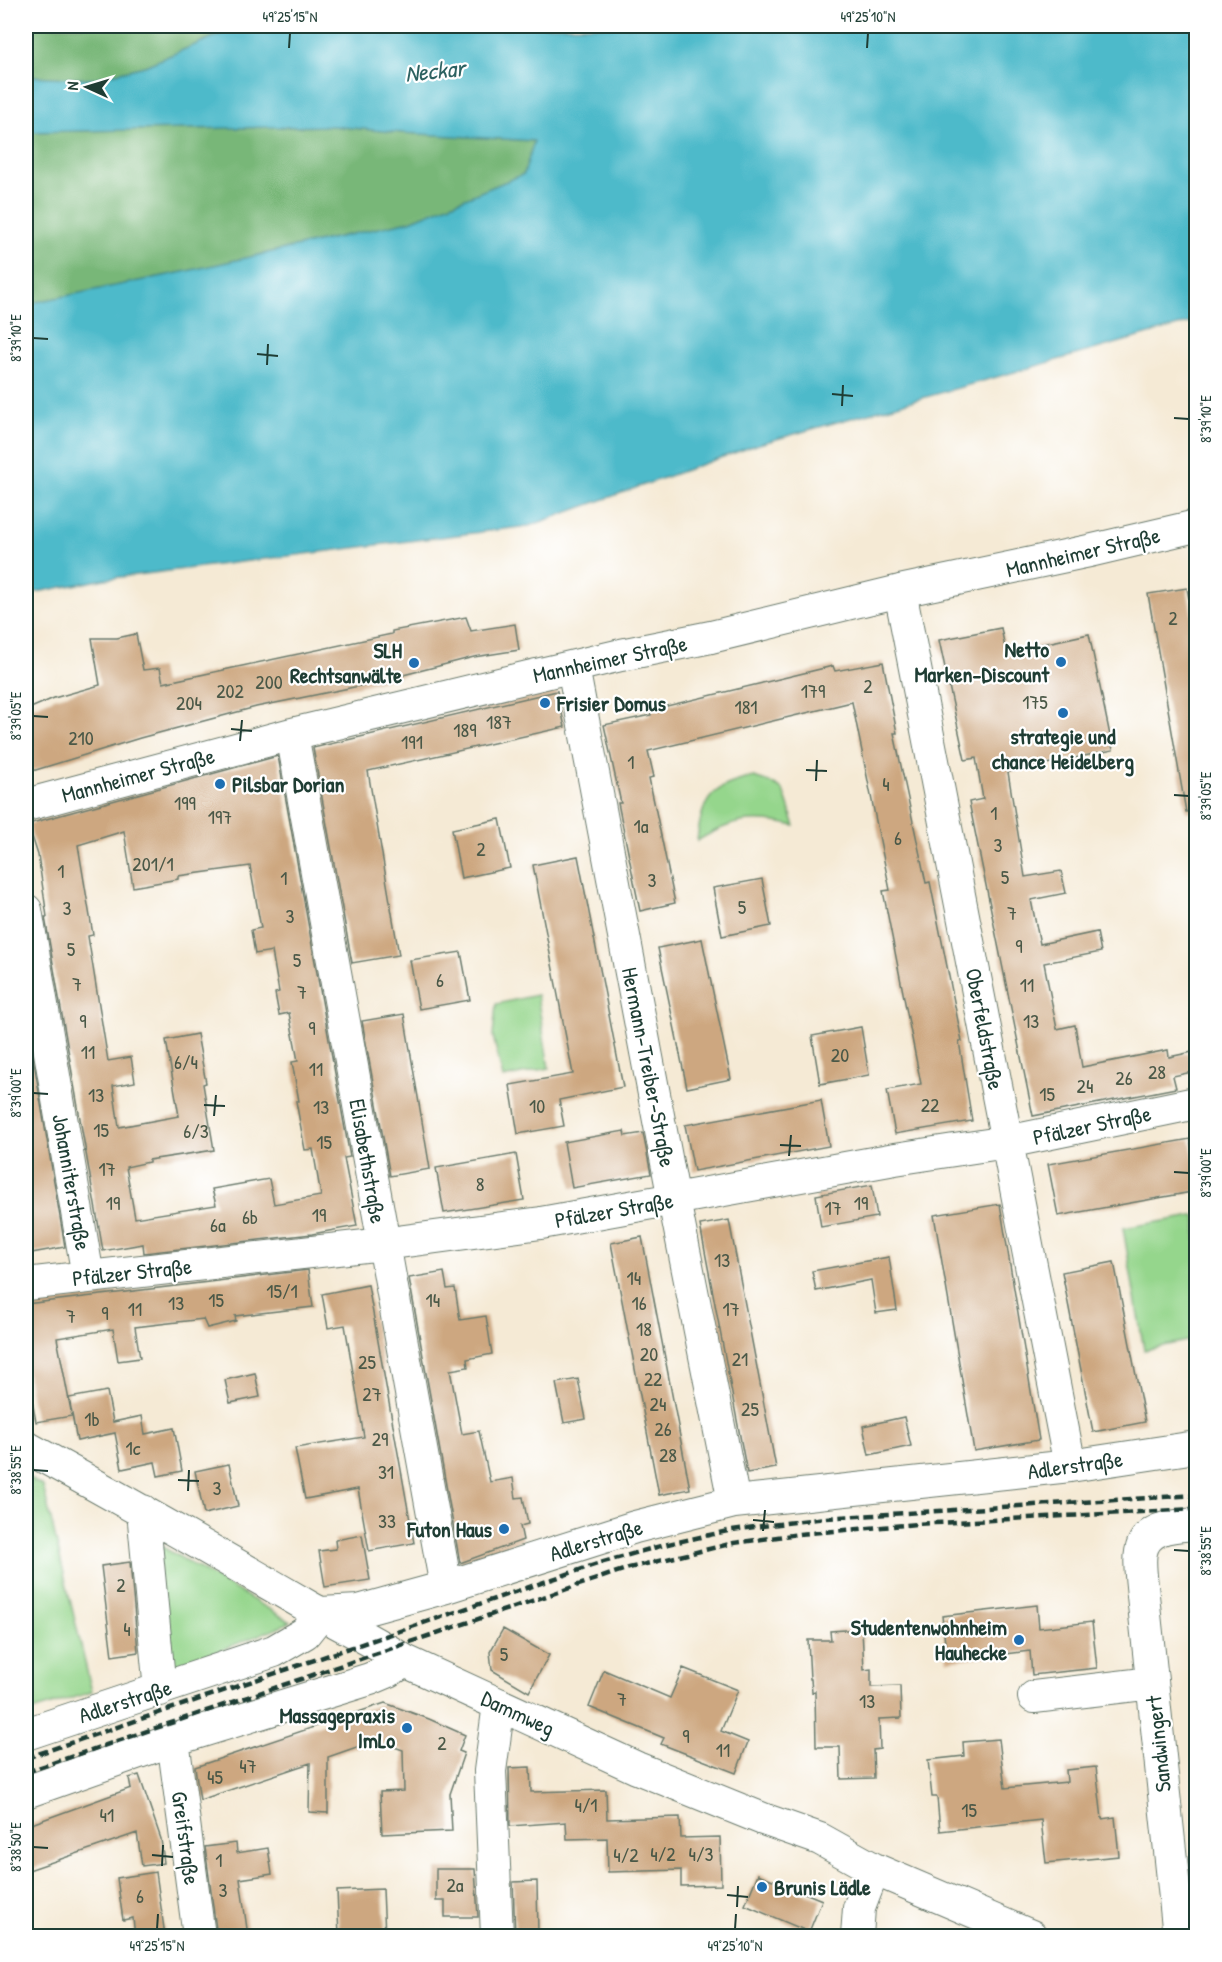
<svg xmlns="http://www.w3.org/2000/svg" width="1222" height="1962" font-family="'Patrick Hand',sans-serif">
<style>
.green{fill:#95d68c;stroke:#5a8a60;stroke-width:1.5}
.forest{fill:#78b778;stroke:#4c7a56;stroke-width:1.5}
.water{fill:#4ebaca;stroke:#367c7f;stroke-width:1.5}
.building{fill:#cda780;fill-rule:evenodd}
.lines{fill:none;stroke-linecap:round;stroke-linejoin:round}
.minor-casing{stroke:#6a7a6c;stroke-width:34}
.minor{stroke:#fff;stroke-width:32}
.rail{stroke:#1f3d34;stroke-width:4.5;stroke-dasharray:9 4.5;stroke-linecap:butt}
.ticks{fill:none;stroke:#1f3d34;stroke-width:2}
.poi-dot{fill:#1f6fb2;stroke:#fff;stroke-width:2}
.labels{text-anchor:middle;stroke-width:4.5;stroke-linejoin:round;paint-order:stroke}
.number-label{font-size:20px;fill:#4a5847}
.street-label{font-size:22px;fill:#1f3d34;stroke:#fff}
.poi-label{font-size:22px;font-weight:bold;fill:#1f3d34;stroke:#fff;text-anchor:end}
.water-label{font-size:24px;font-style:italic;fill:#2d6261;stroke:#fff}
.neatline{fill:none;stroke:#1f3d34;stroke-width:2}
.ticks-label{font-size:15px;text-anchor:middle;fill:#1f3d34}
</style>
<rect width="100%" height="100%" fill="#fff"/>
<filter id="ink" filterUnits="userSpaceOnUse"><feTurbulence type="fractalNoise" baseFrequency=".0167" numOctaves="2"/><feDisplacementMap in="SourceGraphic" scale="12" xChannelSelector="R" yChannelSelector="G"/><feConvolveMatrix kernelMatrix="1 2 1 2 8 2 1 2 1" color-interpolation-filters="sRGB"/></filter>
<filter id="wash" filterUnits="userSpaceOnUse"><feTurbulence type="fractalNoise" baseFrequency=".008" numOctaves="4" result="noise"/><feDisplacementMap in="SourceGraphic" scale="24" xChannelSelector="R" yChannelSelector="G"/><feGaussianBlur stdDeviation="1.35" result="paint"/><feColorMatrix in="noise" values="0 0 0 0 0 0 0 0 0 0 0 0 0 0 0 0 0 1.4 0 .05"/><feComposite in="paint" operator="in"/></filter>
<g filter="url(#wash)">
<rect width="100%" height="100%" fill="#f5ead5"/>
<path class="green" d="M754,777L769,782L783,790L795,826C754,816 733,819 697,841C702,798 711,786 754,777Z
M537,995L549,1068L503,1078L493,1036L496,1004Z
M1193,1216H1196V1339L1144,1350L1123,1228Z
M26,1477L43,1486L92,1692L26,1713Z
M154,1542L291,1622L165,1673Z"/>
<path class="forest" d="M26,26H240L145,66L92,79L26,76Z
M332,126L403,133L535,141L524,174L410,221L183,272L26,304V132Z"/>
<path class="water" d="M240,26H1196V321L759,444L529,526L105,579L26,594V304L183,272L410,221L524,174L534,141L403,133L332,126L26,132V76L92,79L145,66Z"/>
<g id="blocks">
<path class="building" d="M1187,588L1197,643V811L1186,812L1148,594Z
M466,617L471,631L515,624L519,650L474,657L364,685L256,707L140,738L26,773V710L54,698L100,685L92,638H117L136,634L143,670L160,668L163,683L392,634V631Z
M1001,628L1005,648L1009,647L1010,651L1089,634L1113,750L1008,772L1025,877L1061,871L1066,893L1031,900L1040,944L1097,932L1101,952L1044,963L1057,1029L1075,1025L1082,1067L1168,1050L1169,1057L1197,1051V1071L1173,1076L1176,1088L1033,1116L969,802L983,799L976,758L965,760L939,640Z
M883,662L897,733H894L926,883L930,882L962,1041H959L972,1121L895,1134L887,1090L921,1084L883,891L890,890L852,702L648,751L654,777L649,778L675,903L640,911L618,803H621L604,725L651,715L650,710L833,666L835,671Z
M557,691L565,727L368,771L399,955L352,963L313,748Z
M278,756L350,1157L344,1158L357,1226L312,1234L144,1253L143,1244L103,1251L45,917H47L38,855L28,824ZM124,831L133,887L178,879V876L250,866L261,928L251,930L255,954L272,951L279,992L275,993L279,1015L289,1013L298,1061L292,1062L299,1101H296L305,1150L313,1149L321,1196L274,1204L269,1179L212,1189L216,1205L135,1218L126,1167L149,1162V1160L214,1150L203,1084L206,1083L197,1034L166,1040L179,1116L119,1127L113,1086L135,1082L131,1057L108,1061L88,936L93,935L78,845Z
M500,819L510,868L461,878L452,829Z
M578,856L623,1087L559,1100L564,1126L518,1134L510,1085L573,1074L533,865Z
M762,879L771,926L722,936L713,888Z
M702,939L731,1079L687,1088L658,948Z
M461,952L470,1000L419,1009L410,960Z
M404,1014L430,1169L390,1176L362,1021Z
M26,1015L65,1247L26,1254Z
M861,1027L869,1075L820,1084L812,1036Z
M821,1100L829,1146L694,1171L685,1125Z
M624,1131L625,1136L643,1133L651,1174L572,1188L564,1142Z
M1190,1139L1197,1175V1191L1058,1216L1048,1164Z
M516,1154L524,1200L444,1213L436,1168Z
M872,1185L877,1217L821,1227L816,1195Z
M1000,1204L1039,1440L974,1451L934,1215Z
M729,1220L776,1468L747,1473L700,1225Z
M642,1237L690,1489L659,1495L611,1243Z
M889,1257L897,1310L876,1313L871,1280L816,1291L812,1271Z
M1114,1262L1145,1422L1093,1432L1062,1272Z
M308,1270L313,1307L235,1316L236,1321L207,1328L203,1319L135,1327L140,1358L118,1361L113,1329L57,1338L72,1416L36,1422L26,1368V1304Z
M444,1272L447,1289L455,1288L460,1320L486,1316L492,1354L467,1359L468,1367L450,1370L462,1434L479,1431L490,1482L513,1478L516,1498L523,1497L528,1524L520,1526L523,1540L460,1563L409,1278Z
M368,1285L414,1543L369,1551L358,1489L305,1499L295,1448L364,1437L345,1325L328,1328L322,1294Z
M255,1373L260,1397L230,1403L225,1380Z
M578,1379L586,1419L564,1423L556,1383Z
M107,1391L113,1422L142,1416L145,1434L174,1428L182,1471L158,1476L155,1462L122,1469L115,1433L77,1441L69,1398Z
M904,1417L911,1446L869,1455L863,1426Z
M229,1464L238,1506L204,1514L195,1471Z
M362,1535L370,1580L325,1587L319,1551L336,1549L335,1540Z
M130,1562L138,1652L112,1656L101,1566Z
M1037,1605L1039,1628L1092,1622L1097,1668L1032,1675L1030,1651L947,1661L942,1616Z
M503,1629L549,1655L529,1692L492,1670L490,1652Z
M862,1629L864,1670L871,1669V1687L900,1686L901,1718L879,1719L880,1749L873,1750L874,1778L841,1779L840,1747H816L815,1691L812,1692L811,1679H810L808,1640H831L830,1631Z
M683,1668L738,1690L721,1731L748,1742L736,1773L661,1744L664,1738L589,1707L604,1670L670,1698Z
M385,1703L429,1719L465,1735L459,1751L464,1753L450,1794L452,1831L382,1834L380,1792L404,1791L403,1750L383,1743L371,1742L328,1757V1813L309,1812L310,1763L200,1800L195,1767Z
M999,1739L1005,1788L1067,1782L1066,1770L1096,1767L1102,1819L1115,1817L1119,1856L1046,1863L1041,1820L940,1831L937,1797H932L928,1760L964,1756L963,1742Z
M530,1767L531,1792L606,1790L607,1819L680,1817L681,1838L720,1837L721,1885L681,1886V1870L608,1872L607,1838L567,1839L566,1822L510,1826L509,1768Z
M139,1775L161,1839L164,1863L142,1866L137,1833L26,1871V1826L131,1788L129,1778Z
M236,1843L237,1853L268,1848L272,1874L240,1879L248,1936H217L205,1847Z
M436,1869H475L478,1917H445V1901H436Z
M156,1872L165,1936H135L133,1918L123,1920L117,1878Z
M758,1874L822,1900L809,1932L745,1905Z
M537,1881L538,1936H515L513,1882Z
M383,1889L385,1936H339L337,1891Z"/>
</g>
</g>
<g filter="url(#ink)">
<use href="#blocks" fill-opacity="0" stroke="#6a7a6c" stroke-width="1.5"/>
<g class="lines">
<defs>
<path id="minor" d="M900,591L1070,1466
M573,667L675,1205L734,1502
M292,734L446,1587
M26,805L292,734L528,677L621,655L711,637L900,591L1089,551L1196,526
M26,910L88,1277
M26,1284L383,1244L541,1223L895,1159L1007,1142L1196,1103
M26,1447C121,1499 215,1552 309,1607C341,1625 373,1641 405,1661L637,1768L763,1819L820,1839L874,1869L1031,1936
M143,1511L160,1690
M1034,1697L1152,1683
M26,1734L274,1651L305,1633L321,1613L359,1611L446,1587L635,1527L734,1502L1070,1466L1196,1447
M173,1740L199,1936
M26,1792L173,1740L370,1679L389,1671L405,1661
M497,1936L490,1771L499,1704
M857,1936L859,1908L874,1869
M1179,1936L1142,1586C1141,1575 1139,1562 1141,1552C1146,1525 1176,1526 1196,1524"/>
</defs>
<use href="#minor" class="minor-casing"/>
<use href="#minor" class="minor"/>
<path class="rail" d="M26,1758L600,1563L664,1545L732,1530L825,1518L1196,1495
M26,1772L629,1568L734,1543L799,1534L917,1524L1196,1509"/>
</g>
</g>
<path class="ticks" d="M289,48L290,33M867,48L868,33M33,338L48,339M257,354L278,356M267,365L268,344M832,394L853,396M842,406L843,385M1174,418L1189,419M33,716L48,717M231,729L252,731M240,741L242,720M806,770L827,771M816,781L817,760M1174,795L1189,796M33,1093L48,1094M204,1105L225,1106M214,1116L216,1095M780,1145L801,1146M789,1156L791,1135M1174,1172L1189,1173M33,1470L48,1471M178,1480L199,1481M188,1491L189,1470M753,1520L774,1522M763,1531L765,1510M1174,1550L1189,1551M33,1847L48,1848M152,1855L173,1857M162,1866L163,1845M727,1895L748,1897M737,1907L738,1886M157,1929L158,1914M735,1929L736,1914"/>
<g class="poi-dot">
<circle cx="1061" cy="662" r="6"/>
<circle cx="414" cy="663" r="6"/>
<circle cx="545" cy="703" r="6"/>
<circle cx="1063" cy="713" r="6"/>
<circle cx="220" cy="784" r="6"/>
<circle cx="504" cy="1529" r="6"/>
<circle cx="1019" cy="1640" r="6"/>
<circle cx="407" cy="1728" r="6"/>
<circle cx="762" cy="1887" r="6"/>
</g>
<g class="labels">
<g class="number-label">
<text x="1173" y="625">2</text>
<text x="269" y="689">200</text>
<text x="868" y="693">2</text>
<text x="230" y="698">202</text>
<text x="813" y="698">179</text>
<text x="1035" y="709">175</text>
<text x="189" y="710">204</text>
<text x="746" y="714">181</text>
<text x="499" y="729">187</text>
<text x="465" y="737">189</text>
<text x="81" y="745">210</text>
<text x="412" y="749">191</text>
<text x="631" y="769">1</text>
<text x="886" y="791">4</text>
<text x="185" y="810">199</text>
<text x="994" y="820">1</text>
<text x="220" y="824">197</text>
<text x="641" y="833">1a</text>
<text x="898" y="845">6</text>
<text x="998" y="852">3</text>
<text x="481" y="856">2</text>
<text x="153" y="871">201/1</text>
<text x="61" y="878">1</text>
<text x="1005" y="884">5</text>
<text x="284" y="885">1</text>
<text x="652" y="887">3</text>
<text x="742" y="914">5</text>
<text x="67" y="915">3</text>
<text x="1012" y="920">7</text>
<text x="290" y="923">3</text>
<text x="1019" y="953">9</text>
<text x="71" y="956">5</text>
<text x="297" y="967">5</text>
<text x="440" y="987">6</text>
<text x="77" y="991">7</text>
<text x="1027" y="992">11</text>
<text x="302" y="999">7</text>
<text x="83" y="1028">9</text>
<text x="1031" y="1028">13</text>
<text x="312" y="1035">9</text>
<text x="88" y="1059">11</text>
<text x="840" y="1062">20</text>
<text x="186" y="1069">6/4</text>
<text x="316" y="1076">11</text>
<text x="1157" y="1079">28</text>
<text x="1124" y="1085">26</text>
<text x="1085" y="1093">24</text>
<text x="1047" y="1101">15</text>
<text x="96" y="1102">13</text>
<text x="930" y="1112">22</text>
<text x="537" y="1113">10</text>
<text x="321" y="1114">13</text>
<text x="101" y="1137">15</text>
<text x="196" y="1138">6/3</text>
<text x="324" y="1149">15</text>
<text x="107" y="1176">17</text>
<text x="480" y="1191">8</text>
<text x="113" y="1210">19</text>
<text x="861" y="1210">19</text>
<text x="833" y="1215">17</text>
<text x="319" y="1222">19</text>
<text x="250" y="1224">6b</text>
<text x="218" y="1232">6a</text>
<text x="722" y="1267">13</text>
<text x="634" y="1285">14</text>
<text x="282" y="1298">15/1</text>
<text x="216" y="1307">15</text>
<text x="433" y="1307">14</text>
<text x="176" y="1310">13</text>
<text x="639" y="1310">16</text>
<text x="135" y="1316">11</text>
<text x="731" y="1316">17</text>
<text x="105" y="1320">9</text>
<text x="71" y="1323">7</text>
<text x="644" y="1336">18</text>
<text x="649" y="1361">20</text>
<text x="740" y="1366">21</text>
<text x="367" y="1369">25</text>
<text x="653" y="1386">22</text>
<text x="372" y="1401">27</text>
<text x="658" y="1411">24</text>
<text x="750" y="1416">25</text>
<text x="92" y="1426">1b</text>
<text x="663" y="1436">26</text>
<text x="380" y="1446">29</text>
<text x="133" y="1455">1c</text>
<text x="668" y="1462">28</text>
<text x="386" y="1479">31</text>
<text x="217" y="1495">3</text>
<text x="387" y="1528">33</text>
<text x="121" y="1592">2</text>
<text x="127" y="1636">4</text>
<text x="504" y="1661">5</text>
<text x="622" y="1706">7</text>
<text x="867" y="1708">13</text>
<text x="686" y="1743">9</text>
<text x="442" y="1750">2</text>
<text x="723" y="1757">11</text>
<text x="248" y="1773">47</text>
<text x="215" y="1784">45</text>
<text x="586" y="1812">4/1</text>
<text x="969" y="1817">15</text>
<text x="107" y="1822">41</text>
<text x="663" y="1861">4/2</text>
<text x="701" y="1861">4/3</text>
<text x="626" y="1862">4/2</text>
<text x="219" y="1867">1</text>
<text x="455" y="1892">2a</text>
<text x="223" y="1897">3</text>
<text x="140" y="1903">6</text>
</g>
<g class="street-label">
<text transform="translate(1083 552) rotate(-13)" y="8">Mannheimer Straße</text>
<text transform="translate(610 659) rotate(-12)" y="8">Mannheimer Straße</text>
<text transform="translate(138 775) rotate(-15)" y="8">Mannheimer Straße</text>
<text transform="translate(985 1029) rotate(79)" y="8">Oberfeldstraße</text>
<text transform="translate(649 1067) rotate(79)" y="8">Hermann-Treiber-Straße</text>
<text transform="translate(1092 1125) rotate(-12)" y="8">Pfälzer Straße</text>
<text transform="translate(368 1161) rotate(80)" y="8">Elisabethstraße</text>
<text transform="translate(72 1182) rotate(80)" y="8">Johanniterstraße</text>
<text transform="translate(614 1210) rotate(-10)" y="8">Pfälzer Straße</text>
<text transform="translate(132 1272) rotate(-6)" y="8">Pfälzer Straße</text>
<text transform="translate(1075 1465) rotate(-8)" y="8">Adlerstraße</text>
<text transform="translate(596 1540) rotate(-17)" y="8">Adlerstraße</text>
<text transform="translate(125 1701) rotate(-18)" y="8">Adlerstraße</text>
<text transform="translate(518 1713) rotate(25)" y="8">Dammweg</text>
<text transform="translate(1158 1744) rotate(-96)" y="8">Sandwingert</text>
<text transform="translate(186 1838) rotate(82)" y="8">Greifstraße</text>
</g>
<g class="poi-label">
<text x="1049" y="657">Netto<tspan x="1049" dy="25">Marken-Discount</tspan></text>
<text x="402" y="658">SLH<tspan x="402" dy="25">Rechtsanwälte</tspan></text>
<text x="557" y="711" text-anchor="start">Frisier Domus</text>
<text x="1063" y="744" text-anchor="middle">strategie und<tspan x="1063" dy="25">chance Heidelberg</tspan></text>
<text x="232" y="792" text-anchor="start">Pilsbar Dorian</text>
<text x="492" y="1537">Futon Haus</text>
<text x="1007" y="1635">Studentenwohnheim<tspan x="1007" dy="25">Hauhecke</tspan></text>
<text x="395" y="1723">Massagepraxis<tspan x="395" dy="25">ImLo</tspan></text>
<text x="774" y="1895" text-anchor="start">Brunis Lädle</text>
</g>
<g class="water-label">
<text transform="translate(435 71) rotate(-6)" y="8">Neckar</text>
</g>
</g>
<rect width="1222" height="1962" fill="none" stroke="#fff" stroke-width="66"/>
<g transform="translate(87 87) rotate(274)" stroke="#ffffff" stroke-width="4.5" paint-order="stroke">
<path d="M0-4.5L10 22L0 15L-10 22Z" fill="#1f3d34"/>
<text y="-9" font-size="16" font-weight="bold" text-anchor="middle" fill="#1f3d34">N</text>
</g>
<rect x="33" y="33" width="1156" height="1896" class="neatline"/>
<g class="ticks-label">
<text x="290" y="22">49°25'15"N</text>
<text x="868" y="22">49°25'10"N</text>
<text transform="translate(16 338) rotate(-90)" y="5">8°39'10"E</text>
<text transform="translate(1206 419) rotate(-90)" y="5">8°39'10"E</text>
<text transform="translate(16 716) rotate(-90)" y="5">8°39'05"E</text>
<text transform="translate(1206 796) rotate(-90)" y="5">8°39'05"E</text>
<text transform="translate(16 1093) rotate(-90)" y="5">8°39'00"E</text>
<text transform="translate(1206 1173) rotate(-90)" y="5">8°39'00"E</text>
<text transform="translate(16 1470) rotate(-90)" y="5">8°38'55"E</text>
<text transform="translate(1206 1551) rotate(-90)" y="5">8°38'55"E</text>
<text transform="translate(16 1847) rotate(-90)" y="5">8°38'50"E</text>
<text x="157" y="1951">49°25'15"N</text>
<text x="735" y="1951">49°25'10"N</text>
</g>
</svg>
